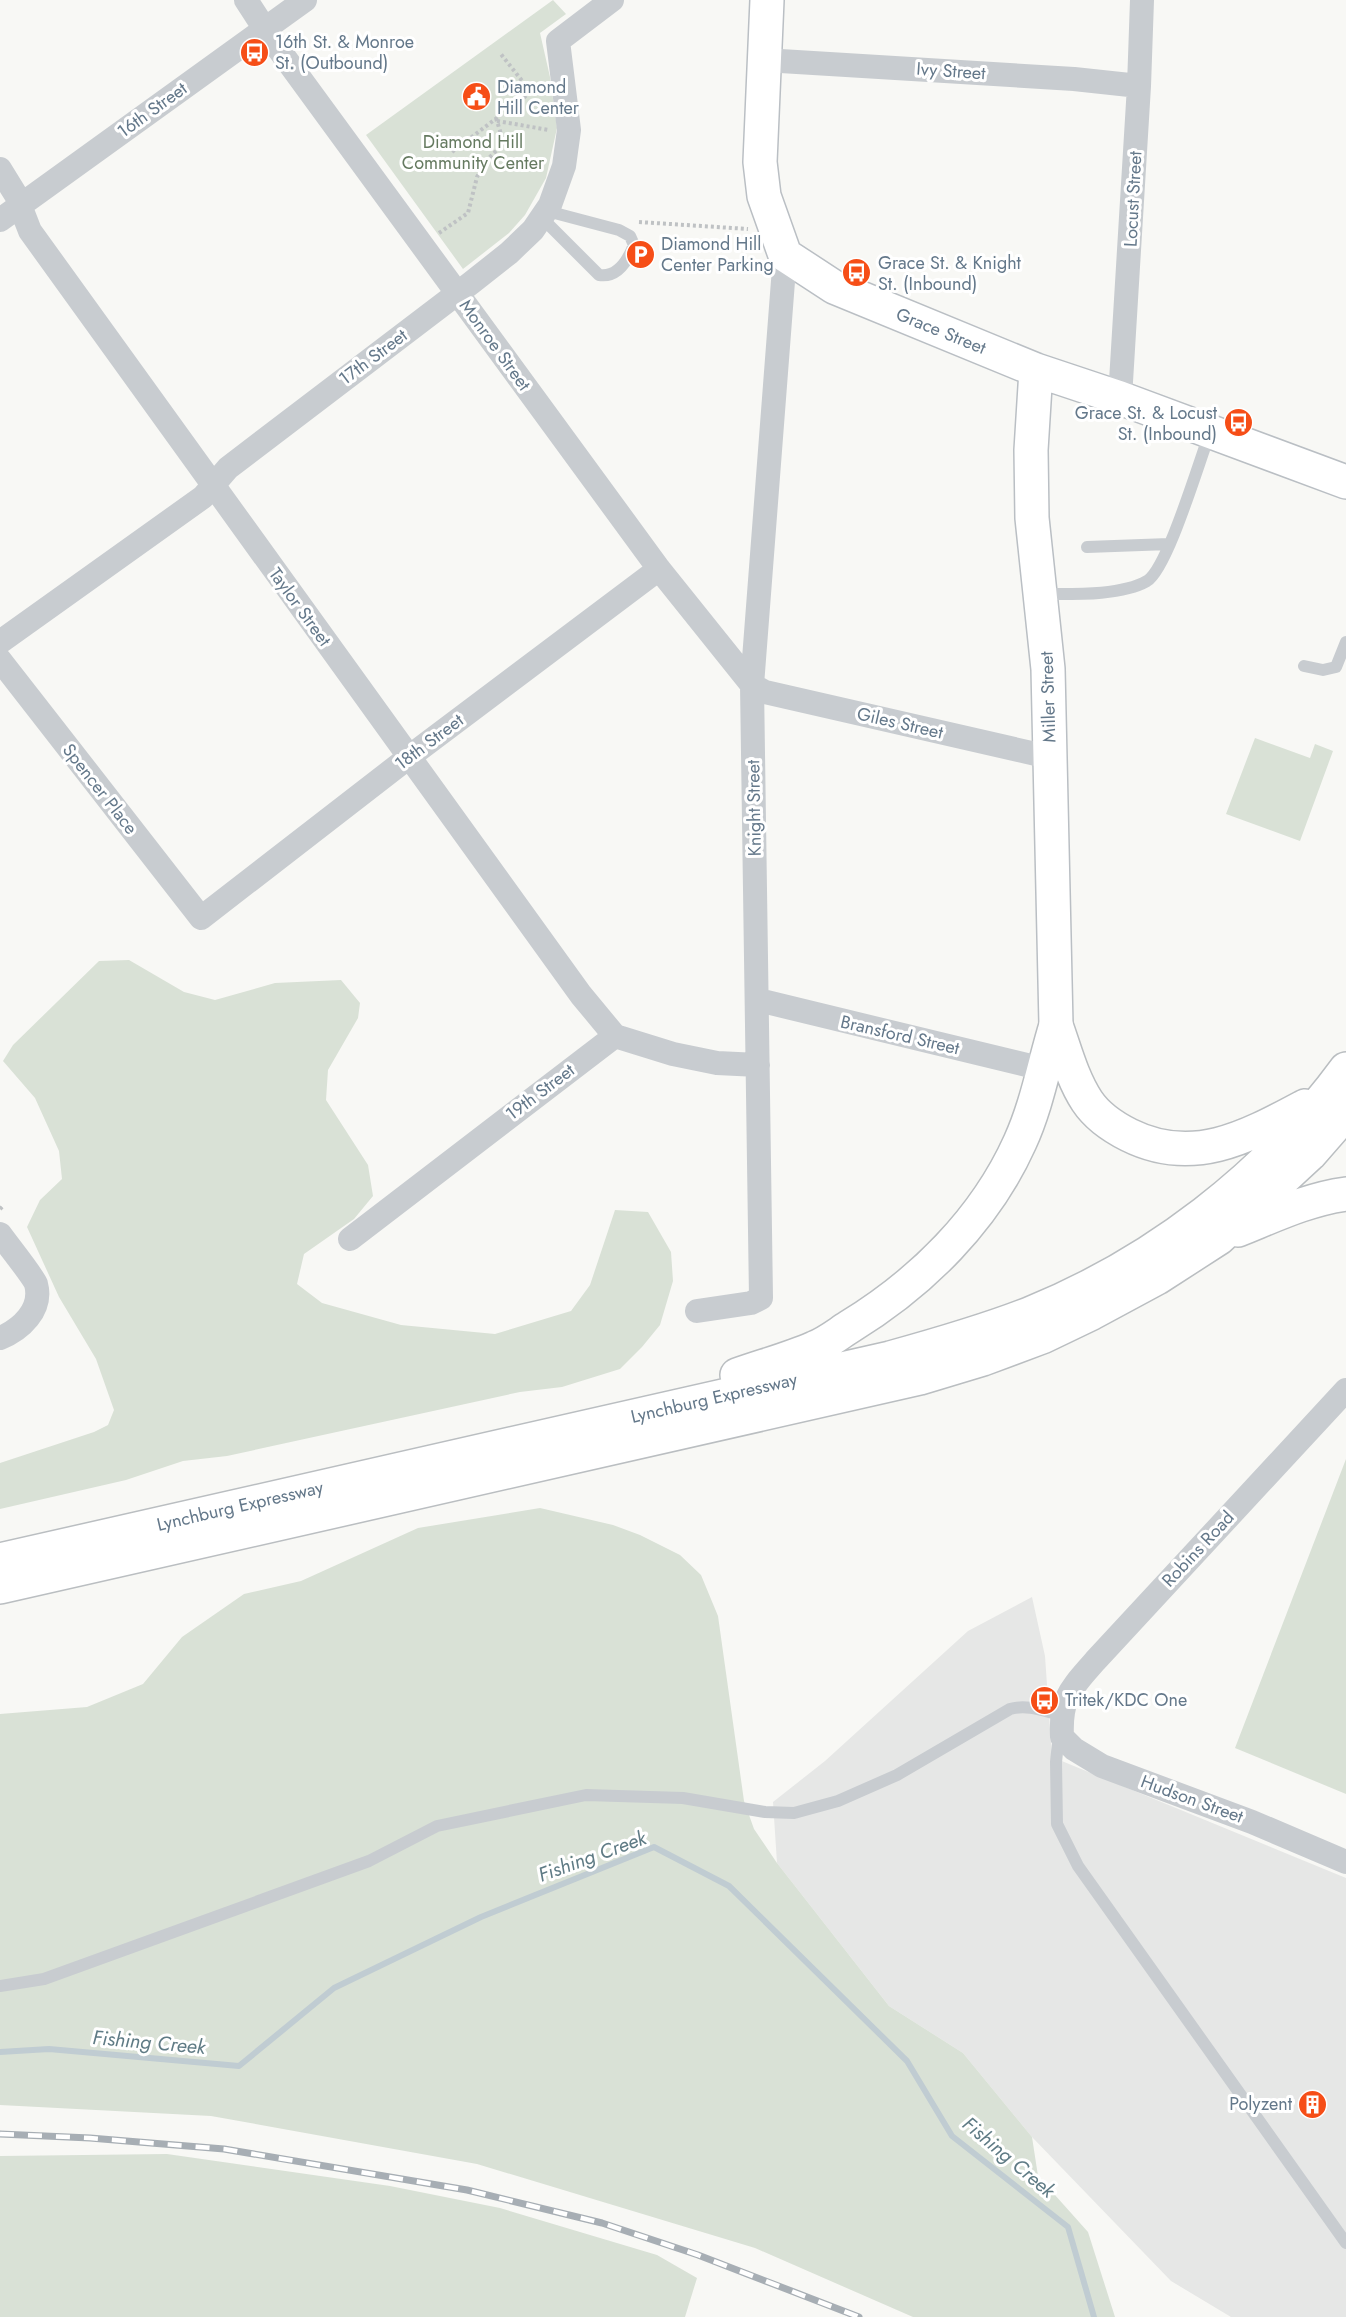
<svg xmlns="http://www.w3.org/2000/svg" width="1346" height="2317" font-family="Jost,sans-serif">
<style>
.built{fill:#e6e7e6}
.green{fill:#d9e1d6}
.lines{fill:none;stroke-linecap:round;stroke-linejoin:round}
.stream{stroke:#c0ccd2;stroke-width:6}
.secondary-casing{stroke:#babfc4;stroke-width:36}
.motorway-casing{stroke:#babec1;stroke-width:36}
.path{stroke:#bfc2c4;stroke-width:4;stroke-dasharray:3 3;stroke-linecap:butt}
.service{stroke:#c8ccd0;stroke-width:12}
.minor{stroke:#c8ccd0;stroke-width:24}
.secondary{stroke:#fff;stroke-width:33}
.motorway{stroke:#fff;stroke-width:33}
.rail-casing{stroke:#a7aeb4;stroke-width:7}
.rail{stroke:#fff;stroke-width:4.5;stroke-dasharray:14;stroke-linecap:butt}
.labels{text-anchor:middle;stroke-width:6;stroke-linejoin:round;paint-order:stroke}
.poi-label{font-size:18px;fill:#64788a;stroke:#fff;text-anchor:start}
.street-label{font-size:18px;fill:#64788a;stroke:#fff}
.park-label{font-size:18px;fill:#657a60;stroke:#fff}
.water-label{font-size:20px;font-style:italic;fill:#5f7b85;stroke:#fff}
</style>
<rect width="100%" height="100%" fill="#f8f8f5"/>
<path class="built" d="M1032,1597L1045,1656L1052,1757L1346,1878V2317H1231L1171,2281L1032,2137L963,2053L889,2006L777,1863L773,1802L825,1761L968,1631Z"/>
<path class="green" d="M553,0L566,14L540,33L550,77L557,128L546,178L525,215L509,233L463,269L366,135Z
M1255,738L1310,758L1315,744L1333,751L1300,841L1226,814Z
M129,960L184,992L215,1000L275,983L341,980L360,1003L358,1018L328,1070L326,1100L368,1165L373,1196L354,1219L304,1254L297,1284L322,1303L401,1325L495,1334L571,1311L590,1285L615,1210L648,1212L671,1252L673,1281L660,1325L642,1347L620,1369L562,1387L520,1392L227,1456L183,1461L126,1480L0,1509V1463L94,1432L108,1425L114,1410L96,1359L59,1297L27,1227L40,1200L62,1179L59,1151L35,1098L3,1061L13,1045L99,961Z
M1346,1459V1794L1235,1748Z
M540,1508L613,1525L640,1535L680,1555L701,1575L718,1616L744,1801L754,1829L777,1863L889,2006L963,2053L1032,2137L1038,2176L1088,2232L1115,2317H913L755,2248L477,2164L211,2116L0,2105V1714L87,1707L143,1684L182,1637L244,1594L301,1581L418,1528Z
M167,2154L390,2186L500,2208L657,2255L697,2278L685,2317H0V2156Z"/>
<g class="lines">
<path class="stream" d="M0,2052L49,2049L239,2066L334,1988L481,1917L654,1847L729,1886L907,2061L952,2136L1068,2227L1094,2317"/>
<defs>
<path id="secondary" d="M767,0L760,162L764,196L785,255L834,287L1036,370L1120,398L1346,482
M1036,370L1031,450L1032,518L1048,669L1056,1025"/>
<path id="motorway" d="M1056,1025C1065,1050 1072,1078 1087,1101C1097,1116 1113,1127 1129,1135C1193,1167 1247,1137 1305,1106
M1238,1230C1273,1216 1308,1199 1346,1194
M737,1375C762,1366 789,1359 814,1348C827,1343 838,1334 849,1327C921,1283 985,1220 1020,1142C1037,1105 1044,1064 1056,1025
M0,1560L890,1358C937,1345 983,1332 1029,1314C1153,1264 1267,1177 1346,1069
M0,1587L920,1378L983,1359L1042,1337L1092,1313L1157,1278L1219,1238L1310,1154L1346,1113"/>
</defs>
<use href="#secondary" class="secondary-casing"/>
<use href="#motorway" class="motorway-casing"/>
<path class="path" d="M497,121L549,130
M452,152L531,92L500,53
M639,222L748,229
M439,233L468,213L477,177L485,162L502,145L501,134L496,118
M0,1209L3,1206"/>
<path class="service" d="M542,218L599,275C617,278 628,260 634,245L630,236L619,230L547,211
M1087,547L1169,544
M1042,594C1071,594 1121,596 1147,581C1168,568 1199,461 1210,433
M1304,666L1323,670L1336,667L1346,642
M0,1986L44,1979L369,1861L437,1826L586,1795L683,1798L765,1812L794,1813L838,1801L897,1775L1010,1709C1027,1704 1044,1711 1061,1715L1056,1762L1057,1824L1078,1866L1346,2243"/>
<path class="minor" d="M246,0L272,40L659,569L752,685L765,692L1049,757
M764,60L1074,79L1139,86
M0,169L16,195L30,231L581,995L615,1036
M0,220L305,0
M1120,398L1139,86L1142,0
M0,642L203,497L228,468L471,283L509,253L533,230L550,205L564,166L569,130L558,41L612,0
M0,660L201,918L409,757L659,569
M758,1000L1043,1069
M0,1234C7,1244 33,1276 36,1284C43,1310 20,1330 0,1338
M350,1239L615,1036L673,1054L717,1063L758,1065
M697,1311L751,1303L761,1298L752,685L785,255
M1346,1390L1095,1661C1071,1689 1060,1697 1062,1737L1074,1749L1102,1766L1252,1822L1346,1862"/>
<use href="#secondary" class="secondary"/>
<use href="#motorway" class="motorway"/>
<defs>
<path id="rail" d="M0,2134L90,2138L224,2149L467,2190L602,2223L698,2255L859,2317"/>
</defs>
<use href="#rail" class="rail-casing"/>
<use href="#rail" class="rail"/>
</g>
<defs>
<symbol id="bus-disc" viewBox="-11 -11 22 22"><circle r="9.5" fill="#f64e17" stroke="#fff"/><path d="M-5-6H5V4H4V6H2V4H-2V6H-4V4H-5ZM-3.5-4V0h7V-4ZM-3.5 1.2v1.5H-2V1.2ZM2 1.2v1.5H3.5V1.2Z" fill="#fff"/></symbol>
<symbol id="civic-disc" viewBox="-11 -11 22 22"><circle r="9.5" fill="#f64e17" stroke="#fff"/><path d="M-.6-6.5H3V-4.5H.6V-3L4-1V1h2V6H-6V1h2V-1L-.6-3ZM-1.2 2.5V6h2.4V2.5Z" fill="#fff"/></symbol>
<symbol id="parking-disc" viewBox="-11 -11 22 22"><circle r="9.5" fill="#f64e17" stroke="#fff"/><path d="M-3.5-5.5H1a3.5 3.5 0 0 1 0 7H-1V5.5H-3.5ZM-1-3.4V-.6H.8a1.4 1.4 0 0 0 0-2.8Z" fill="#fff"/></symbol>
<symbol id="building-disc" viewBox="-11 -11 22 22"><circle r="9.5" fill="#f64e17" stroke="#fff"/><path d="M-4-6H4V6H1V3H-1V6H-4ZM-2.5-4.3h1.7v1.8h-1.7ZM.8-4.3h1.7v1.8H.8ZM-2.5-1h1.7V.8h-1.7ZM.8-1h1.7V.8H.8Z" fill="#fff"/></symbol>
</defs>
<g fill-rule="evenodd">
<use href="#bus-disc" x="238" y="36" width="33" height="33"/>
<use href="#civic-disc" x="460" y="80" width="33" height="33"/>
<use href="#parking-disc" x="624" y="238" width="33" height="33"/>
<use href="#bus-disc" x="840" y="256" width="33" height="33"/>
<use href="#bus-disc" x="1222" y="406" width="33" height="33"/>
<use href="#bus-disc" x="1028" y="1684" width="33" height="33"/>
<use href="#building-disc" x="1296" y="2088" width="33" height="33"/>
</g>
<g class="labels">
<g class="poi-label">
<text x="275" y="48">16th St. &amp; Monroe<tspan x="275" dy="21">St. (Outbound)</tspan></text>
<text x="497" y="93">Diamond<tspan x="497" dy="21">Hill Center</tspan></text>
<text x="661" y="250">Diamond Hill<tspan x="661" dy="21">Center Parking</tspan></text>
<text x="878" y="269">Grace St. &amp; Knight<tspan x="878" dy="21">St. (Inbound)</tspan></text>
<text x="1217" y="419" text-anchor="end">Grace St. &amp; Locust<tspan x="1217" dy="21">St. (Inbound)</tspan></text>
<text x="1065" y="1706">Tritek/KDC One</text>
<text x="1292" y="2110" text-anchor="end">Polyzent</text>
</g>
<g class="street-label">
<text transform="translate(951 71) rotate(4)" y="6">Ivy Street</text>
<text transform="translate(152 110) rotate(-36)" y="6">16th Street</text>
<text transform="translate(1133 199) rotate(-87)" y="6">Locust Street</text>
<text transform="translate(941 331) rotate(22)" y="6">Grace Street</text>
<text transform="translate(495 345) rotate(54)" y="6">Monroe Street</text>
<text transform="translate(373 357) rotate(-37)" y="6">17th Street</text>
<text transform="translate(300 607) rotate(54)" y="6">Taylor Street</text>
<text transform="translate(1048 697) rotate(-92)" y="6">Miller Street</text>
<text transform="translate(900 723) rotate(13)" y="6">Giles Street</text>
<text transform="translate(429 742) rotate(-37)" y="6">18th Street</text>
<text transform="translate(100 789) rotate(52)" y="6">Spencer Place</text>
<text transform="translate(754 808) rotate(-91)" y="6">Knight Street</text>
<text transform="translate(900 1035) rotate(13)" y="6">Bransford Street</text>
<text transform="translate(540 1092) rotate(-37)" y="6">19th Street</text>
<text transform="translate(714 1398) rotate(-13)" y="6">Lynchburg Expressway</text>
<text transform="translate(240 1506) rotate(-13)" y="6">Lynchburg Expressway</text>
<text transform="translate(1198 1549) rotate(-47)" y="6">Robins Road</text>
<text transform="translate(1192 1799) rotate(20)" y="6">Hudson Street</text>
</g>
<g class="park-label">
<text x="473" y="148">Diamond Hill<tspan x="473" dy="21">Community Center</tspan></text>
</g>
<g class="water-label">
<text transform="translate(592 1856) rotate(-20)" y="7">Fishing Creek</text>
<text transform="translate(149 2042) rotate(5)" y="7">Fishing Creek</text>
<text transform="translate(1009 2157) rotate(40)" y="7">Fishing Creek</text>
</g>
</g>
</svg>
